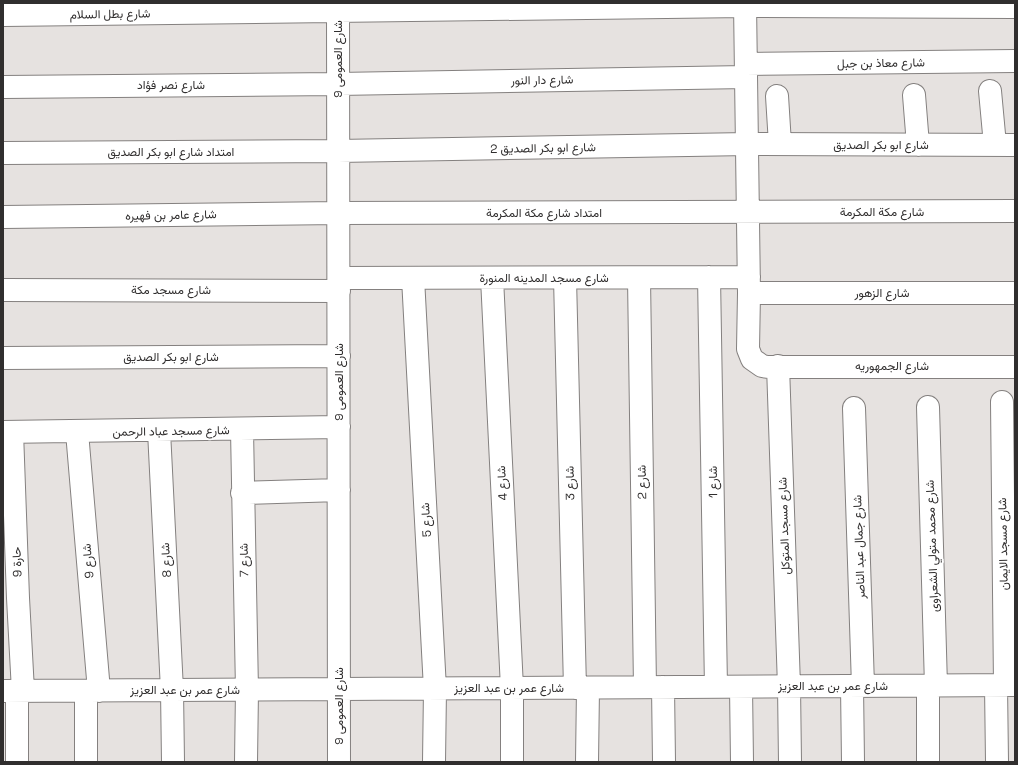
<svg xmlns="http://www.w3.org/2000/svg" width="1018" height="765" font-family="'Space Grotesk',Vazirmatn,sans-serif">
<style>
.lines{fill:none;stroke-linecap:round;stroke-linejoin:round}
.minor-casing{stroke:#84807f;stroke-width:24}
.minor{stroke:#fff;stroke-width:22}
.labels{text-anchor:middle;stroke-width:3.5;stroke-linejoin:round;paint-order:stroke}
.street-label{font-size:12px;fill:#302e2e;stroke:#fff}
</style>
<rect width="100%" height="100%" fill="#e6e2e0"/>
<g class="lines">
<defs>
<path id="minor" d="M338,3L339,762
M745,3L749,293L748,349L752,359L762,366L768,367H1015
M3,15L745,6L1015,7
M746,64L1015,61
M3,87L338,84L746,77
M990,91L995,145
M914,95L918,145
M777,96L780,144
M3,153L338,151L748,144L1015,145
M3,217L339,213L1015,211
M709,277L716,687
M339,278L749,277
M413,278L435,689L434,762
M492,278L512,688V762
M565,278L575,688
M639,278L645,687
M3,290L339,291
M749,293H1015
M3,358L339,356
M778,366L789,686L790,762
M1002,402L1005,685
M928,407L936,686
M854,408L863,686
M242,430L247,690L246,762
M159,431L172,690L173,762
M3,432L339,427
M12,432L18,598L23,691
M77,432L99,691
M242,493L339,490
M996,685L997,762
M852,686L853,762
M928,686V762
M663,687L664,762
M741,687L742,762
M3,691L1015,685
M17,691V762
M86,691V762
M587,762L588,688"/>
</defs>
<use href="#minor" class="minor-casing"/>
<use href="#minor" class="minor"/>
</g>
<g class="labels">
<g class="street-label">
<text transform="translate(110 14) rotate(-1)" y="4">شارع بطل السلام</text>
<text transform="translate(338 59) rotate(-90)" y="4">شارع العمومى 9</text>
<text transform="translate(881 63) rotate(-1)" y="4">شارع معاذ بن جبل</text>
<text transform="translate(542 80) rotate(-1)" y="4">شارع دار النور</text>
<text x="171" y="89">شارع نصر فؤاد</text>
<text x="881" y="149">شارع ابو بكر الصديق</text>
<text transform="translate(543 148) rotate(-1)" y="4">شارع ابو بكر الصديق 2</text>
<text x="171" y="156">امتداد شارع ابو بكر الصديق</text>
<text x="882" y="216">شارع مكة المكرمة</text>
<text x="544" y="217">امتداد شارع مكة المكرمة</text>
<text transform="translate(171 215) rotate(-1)" y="4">شارع عامر بن فهيره</text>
<text x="544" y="282">شارع مسجد المدينه المنورة</text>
<text x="171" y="294">شارع مسجد مكة</text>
<text x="882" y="297">شارع الزهور</text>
<text x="171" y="361">شارع ابو بكر الصديق</text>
<text x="892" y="370">شارع الجمهوريه</text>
<text transform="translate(339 382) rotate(-90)" y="4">شارع العمومى 9</text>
<text transform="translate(171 431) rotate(-1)" y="4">شارع مسجد عباد الرحمن</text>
<text transform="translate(642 482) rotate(-91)" y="4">شارع 2</text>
<text transform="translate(713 482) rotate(-91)" y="4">شارع 1</text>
<text transform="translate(502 483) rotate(-93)" y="4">شارع 4</text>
<text transform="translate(570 483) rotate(-91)" y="4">شارع 3</text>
<text transform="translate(426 520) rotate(-93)" y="4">شارع 5</text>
<text transform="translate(784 526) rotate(-92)" y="4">شارع مسجد المتوكل</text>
<text transform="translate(1003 544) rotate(-91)" y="4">شارع مسجد الايمان</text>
<text transform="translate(932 546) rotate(-92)" y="4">شارع محمد متولي الشعراوى</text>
<text transform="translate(859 547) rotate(-92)" y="4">شارع جمال عبد الناصر</text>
<text transform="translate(166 560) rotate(-93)" y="4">شارع 8</text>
<text transform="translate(244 560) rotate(-91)" y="4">شارع 7</text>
<text transform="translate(88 561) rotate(-95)" y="4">شارع 9</text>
<text transform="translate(17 562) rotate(-92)" y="4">حارة 9</text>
<text x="833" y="690">شارع عمر بن عبد العزيز</text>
<text x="509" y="692">شارع عمر بن عبد العزيز</text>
<text x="185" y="694">شارع عمر بن عبد العزيز</text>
<text transform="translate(339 706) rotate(-90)" y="4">شارع العمومى 9</text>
</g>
</g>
<rect width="1018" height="765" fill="none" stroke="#302e2e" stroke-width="8"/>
</svg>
